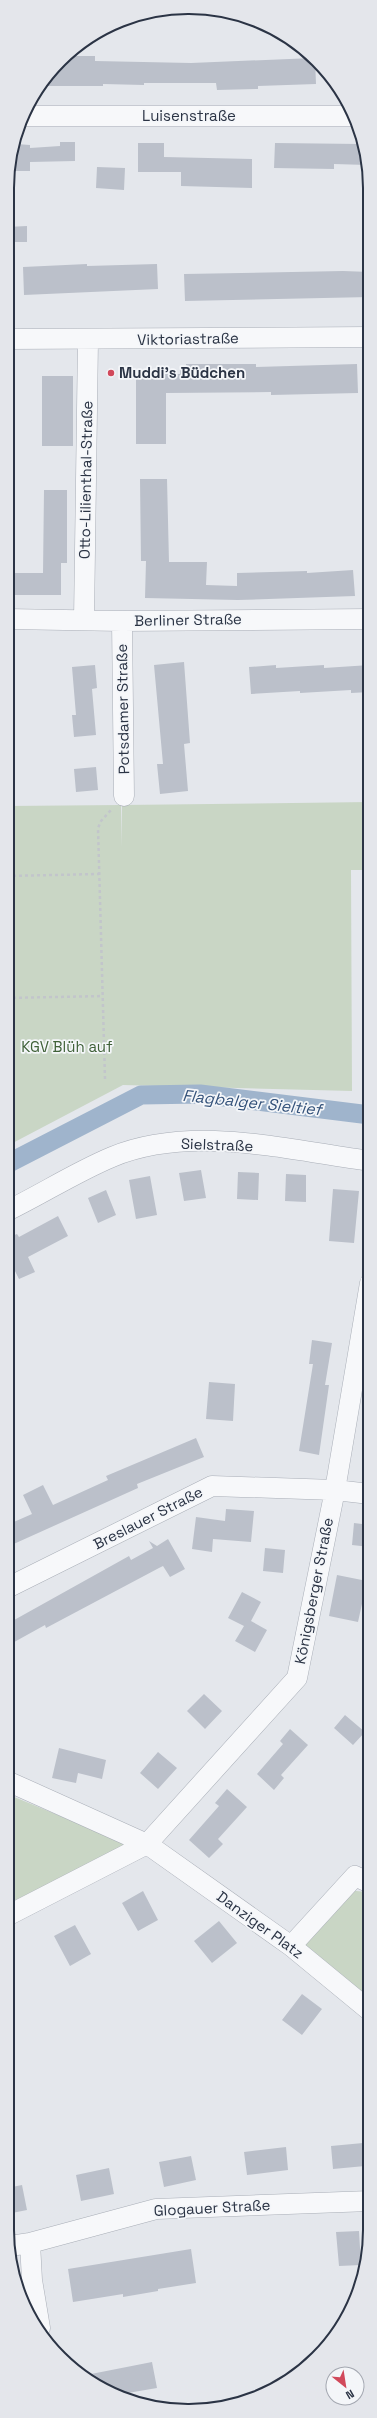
<svg xmlns="http://www.w3.org/2000/svg" width="377" height="2418" font-family="'Space Grotesk',sans-serif">
<style>
.green{fill:#c9d6c5}
.lines{fill:none;stroke-linecap:round;stroke-linejoin:round}
.canal{stroke:#9fb4cc;stroke-width:19}
.building{fill:#bbc0ca}
.street-casing{stroke:#a9aeb7;stroke-width:21}
.path{stroke:#c2c5cb;stroke-width:2.5;stroke-dasharray:3 3;stroke-linecap:butt}
.street{stroke:#f7f8fa;stroke-width:20}
.poi-dot{fill:#d1495b;stroke:#f4f6f9;stroke-width:1.5}
.labels{text-anchor:middle;stroke-width:3.5;stroke-linejoin:round;paint-order:stroke}
.street-label{font-size:15px;fill:#2b3445;stroke:#f4f6f9}
.poi-label{font-size:15px;font-weight:bold;fill:#2b3445;stroke:#f4f6f9;text-anchor:start}
.park-label{font-size:15px;fill:#3f6138;stroke:#f4f6f9}
.water-label{font-size:16px;font-style:italic;fill:#34527a;stroke:#f4f6f9}
.rim{fill:none;stroke:#2b3445;stroke-width:2}
</style>
<rect width="100%" height="100%" fill="#e4e7ec"/>
<path class="green" d="M370,802V870H351L352,1091L123,1085L7,1146V806L121,805L122,847V805Z
M7,1794L123,1842L130,1849L7,1907Z
M346,1890L367,1892L370,1902V2004L305,1953L306,1934Z"/>
<g class="lines">
<path class="canal" d="M7,1164L141,1095L200,1094L370,1115"/>
</g>
<path class="building" d="M66,56H95V61L191,63L313,58L315,59L316,84L258,86V89L217,90L216,83H144V85L103,84V86H43Z
M60,142H75V161L30,162V171H9L16,144L30,145V148L60,146Z
M138,143H164V157L252,159V188L181,186V172H138Z
M275,143L361,144L367,165L334,164V169L274,168Z
M97,167L125,168L124,190L96,188Z
M27,226V242H7V227Z
M87,264V266L157,264L158,289L24,295L23,267Z
M343,271L370,272V297L185,301L184,274Z
M186,364H256V367L357,364L358,393L271,395V392L166,393V444H136V374H180V370L186,369Z
M42,376H73V446H42Z
M140,479H167L169,562H207L206,585L237,586V573L307,571V573L353,570L355,596L238,600L145,598L146,561H141Z
M44,490H67V563H61V595H7V573H43Z
M184,662L190,743L184,744L188,791L160,794L157,764H163L154,665Z
M95,665L97,688L92,689L96,735L74,737L72,715H76L72,667Z
M276,665V668L324,665V668L370,665V692L351,693V690L300,693V691L251,694L249,667Z
M96,767L98,790L76,792L74,769Z
M201,1170L206,1198L184,1201L179,1173Z
M238,1172L259,1173L258,1200L237,1199Z
M286,1174L306,1175V1202L285,1201Z
M150,1176L157,1215L136,1219L129,1180Z
M333,1189L359,1191L354,1243L329,1241Z
M106,1190L116,1215L98,1223L88,1198Z
M58,1216L68,1236L28,1257L35,1272L19,1279L7,1255V1238L17,1234L19,1237Z
M312,1340L332,1343L325,1385H329L319,1455L299,1451L313,1364H309Z
M209,1382L235,1384L233,1421L206,1419Z
M196,1438L204,1457L137,1484L138,1488L7,1547V1525L32,1514L23,1495L43,1485L53,1505L108,1480L106,1476Z
M226,1509L254,1511L251,1542L213,1539L212,1552L192,1549L196,1517L225,1521Z
M354,1523L370,1525V1547L352,1545Z
M168,1539L185,1569L170,1577L163,1566L159,1568L46,1628L45,1625L7,1646V1624L129,1556L131,1560L153,1548L149,1541L157,1546Z
M265,1548L285,1550L283,1573L263,1571Z
M337,1575L367,1581L358,1622L329,1616Z
M242,1592L261,1602L251,1621L267,1630L255,1652L235,1641L244,1626L228,1618Z
M204,1694L222,1711L205,1729L187,1711Z
M345,1715L365,1732L353,1745L334,1728Z
M290,1729L308,1745L281,1775L284,1778L274,1790L257,1774L283,1744L280,1741Z
M59,1748L106,1760L102,1779L78,1773L76,1783L52,1778Z
M158,1752L177,1768L158,1789L140,1773Z
M227,1789L247,1807L218,1839L223,1844L209,1858L189,1840L219,1806L215,1803Z
M143,1891L158,1920L138,1931L122,1903Z
M219,1921L237,1943L212,1963L194,1941Z
M75,1925L91,1954L70,1966L54,1936Z
M302,1994L322,2009L302,2035L282,2020Z
M363,2143L365,2166L333,2169L331,2146Z
M286,2147L288,2170L247,2175L244,2152Z
M191,2156L196,2180L164,2187L159,2162Z
M109,2168L114,2194L81,2201L76,2175Z
M22,2185L27,2210L7,2214V2188Z
M359,2231L361,2265L339,2266L336,2232Z
M191,2249L196,2283L158,2289V2291L123,2297V2294L73,2302L68,2269Z
M152,2362L157,2388L116,2395L86,2375Z"/>
<g class="lines">
<defs>
<path id="street" d="M24,116H354
M7,339L370,337
M7,619L122,621L370,619
M84,620L88,340
M122,621L124,796
M7,1211C42,1194 76,1172 112,1157C192,1124 287,1150 370,1161
M7,1588L212,1486L335,1490L370,1494
M7,1781L147,1844L291,1946L370,2011
M7,1916L147,1844L297,1678L335,1490L370,1283
M291,1946L355,1876L370,1883
M30,2243L32,2280L40,2328
M10,2246L30,2243L156,2209L370,2201"/>
</defs>
<use href="#street" class="street-casing"/>
<path class="path" d="M7,876L99,874
M7,998L103,996
M105,1079L98,828L101,821L112,809"/>
<use href="#street" class="street"/>
</g>
<circle class="poi-dot" cx="111" cy="373" r="4"/>
<g class="labels">
<g class="street-label">
<text x="189" y="121">Luisenstraße</text>
<text transform="translate(188 339) rotate(-1)" y="5">Viktoriastraße</text>
<text transform="translate(86 480) rotate(-89)" y="5">Otto-Lilienthal-Straße</text>
<text transform="translate(188 620) rotate(-1)" y="5">Berliner Straße</text>
<text transform="translate(123 709) rotate(-91)" y="5">Potsdamer Straße</text>
<text transform="translate(217 1145) rotate(2)" y="5">Sielstraße</text>
<text transform="translate(148 1518) rotate(-27)" y="5">Breslauer Straße</text>
<text transform="translate(314 1591) rotate(-79)" y="5">Königsberger Straße</text>
<text transform="translate(260 1925) rotate(36)" y="5">Danziger Platz</text>
<text transform="translate(212 2208) rotate(-3)" y="5">Glogauer Straße</text>
</g>
<g class="poi-label">
<text x="119" y="378">Muddi's Büdchen</text>
</g>
<g class="park-label">
<text x="67" y="1052">KGV Blüh auf</text>
</g>
<g class="water-label">
<text transform="translate(252 1102) rotate(6)" y="6">Flagbalger Sieltief</text>
</g>
</g>
<path d="M0 0H377V2418H0ZM188 14H189A174 174 0 0 1 363 188V2230A174 174 0 0 1 189 2404H188A174 174 0 0 1 14 2230V188A174 174 0 0 1 188 14Z" fill="#e4e6eb" fill-rule="evenodd"/>
<path class="rim" d="M188 14H189A174 174 0 0 1 363 188V2230A174 174 0 0 1 189 2404H188A174 174 0 0 1 14 2230V188A174 174 0 0 1 188 14Z"/>
<g transform="translate(345 2386) rotate(150)"><circle r="19" fill="#f4f6f9" stroke="#a4a8b1"/>
<path d="M0-3L7 15L0 10L-7 15Z" fill="#d1495b"/>
<text y="-6" font-size="11" font-weight="bold" text-anchor="middle" fill="#2b3445">N</text>
</g>
</svg>
